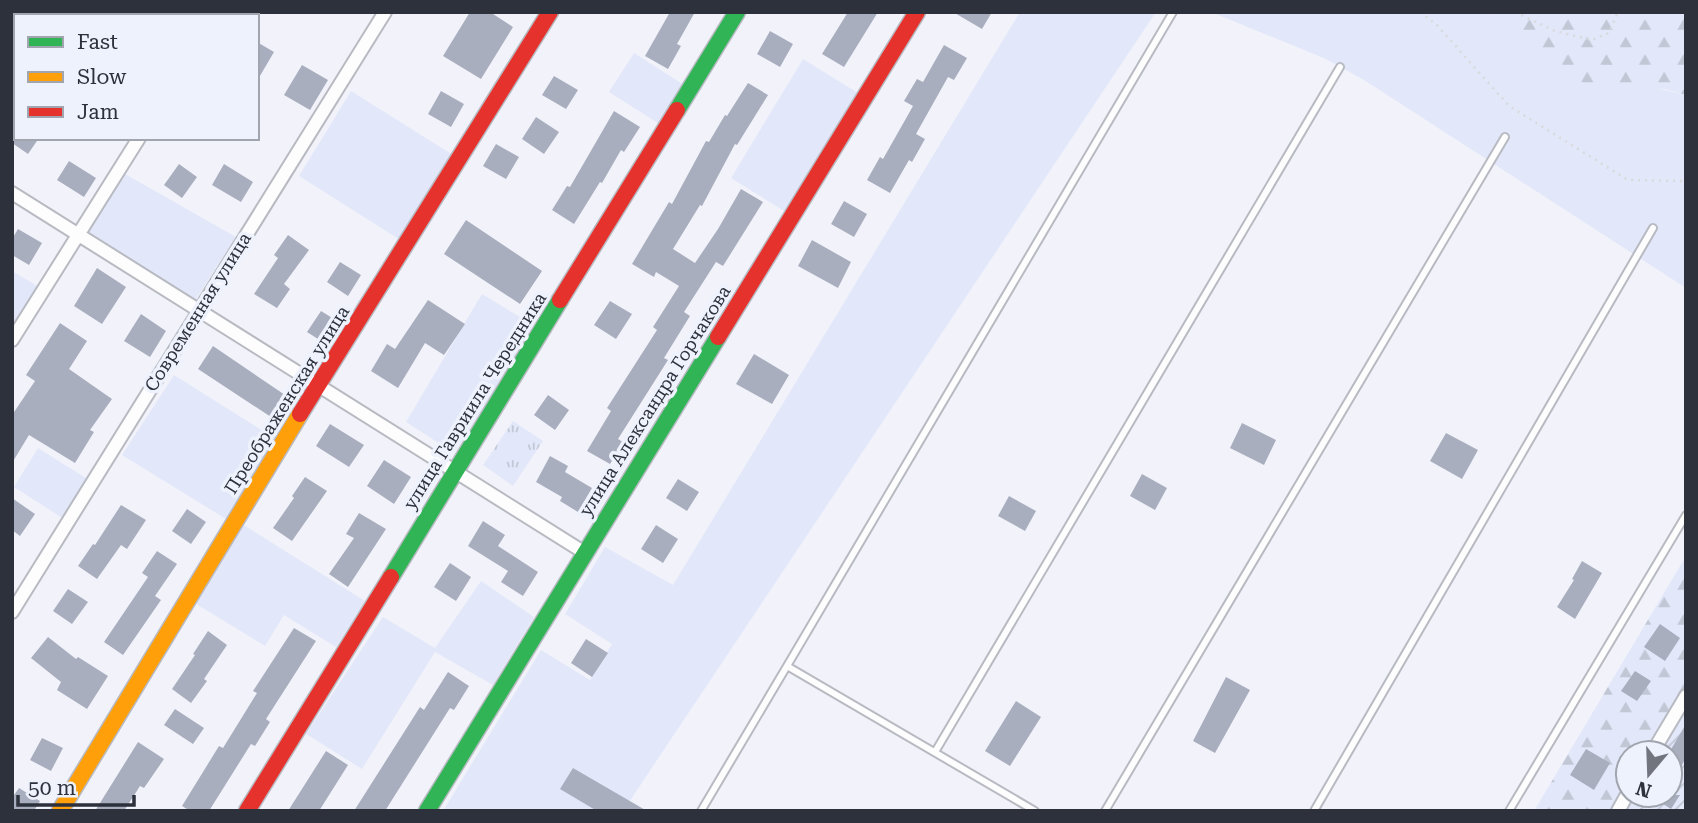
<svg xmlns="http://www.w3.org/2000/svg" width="1698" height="823" font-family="'Roboto Serif',serif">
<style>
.grass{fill:#e2e7f9}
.forest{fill:url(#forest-firs)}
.park{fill:url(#park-tufts)}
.garden{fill:url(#garden-furrows)}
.building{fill:#a9aebf}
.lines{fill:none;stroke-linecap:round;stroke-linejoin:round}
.lane-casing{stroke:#b8bac2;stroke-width:10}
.street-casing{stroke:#b8bac2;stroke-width:16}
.fast-casing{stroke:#b8bac2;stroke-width:19}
.slow-casing{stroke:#b8bac2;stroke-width:19}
.jam-casing{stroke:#b8bac2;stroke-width:19}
.path{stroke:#d9dadc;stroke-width:2.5;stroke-dasharray:2 5;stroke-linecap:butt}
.lane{stroke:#fdfdfe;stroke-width:6}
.street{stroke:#fdfdfe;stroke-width:12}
.fast{stroke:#30b455;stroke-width:16}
.slow{stroke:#ff9f0a;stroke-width:16}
.jam{stroke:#e5322d;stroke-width:16}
.labels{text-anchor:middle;stroke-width:7;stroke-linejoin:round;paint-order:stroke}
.street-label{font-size:18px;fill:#2d313b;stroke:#eef2fd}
</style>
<defs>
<pattern id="forest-firs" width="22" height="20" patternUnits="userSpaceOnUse" patternTransform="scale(1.75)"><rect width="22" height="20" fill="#e2e7f9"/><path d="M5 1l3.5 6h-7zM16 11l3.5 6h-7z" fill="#c2c7d6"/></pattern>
<pattern id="park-tufts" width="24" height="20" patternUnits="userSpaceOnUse" patternTransform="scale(1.75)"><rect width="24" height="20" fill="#e2e7f9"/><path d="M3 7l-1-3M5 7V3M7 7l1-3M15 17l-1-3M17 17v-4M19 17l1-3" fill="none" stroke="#c2c7d6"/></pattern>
<pattern id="garden-furrows" width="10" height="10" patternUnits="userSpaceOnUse" patternTransform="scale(1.75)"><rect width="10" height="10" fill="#e2e7f9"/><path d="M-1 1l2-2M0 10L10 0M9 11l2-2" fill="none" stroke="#c2c7d6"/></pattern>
</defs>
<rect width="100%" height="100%" fill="#f2f3fa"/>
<path class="grass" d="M1020,12H1156L623,811H443L541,650L590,680L612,644L565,614L605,547L673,585Z
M1211,12H1490L1553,64L1686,95V288L1364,80L1326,59Z
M634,53L684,85L661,125L609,92Z
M803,59L858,93L789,214L731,178Z
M351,91L453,155L402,241L299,176Z
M125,174L236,237L194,302L85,233Z
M12,271L39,287L12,329Z
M482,294L535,326L454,453L406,422Z
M174,375L279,441L231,522L122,455Z
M38,448L89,480L64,519L14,487Z
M242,524L365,601L336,647L284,615L265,646L193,602Z
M481,581L534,617L493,685L435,652L362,769L306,734L383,617L435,648Z"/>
<path class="forest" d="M1490,12H1686V95L1665,89L1585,84L1553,64Z
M1686,556V687L1647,753H1628V784L1612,811H1534Z"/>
<path class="park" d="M513,421L543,441L513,486L483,465Z"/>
<path class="garden" d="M1686,709V811H1625L1634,795H1670V753H1659Z"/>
<path class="building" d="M470,12H490L513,27L481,79L443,56Z
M670,12H695L677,44L681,46L668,69L645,56Z
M848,12H878L844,67L822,54Z
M953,12H992L982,29Z
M770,31L793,44L780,67L757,54Z
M257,42L274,52L257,81Z
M944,45L967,58L954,80L948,77L916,134L925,139L912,162L909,160L890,193L867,180L880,157L883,159L913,106L904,101L917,79L923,82Z
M302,65L328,80L310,110L284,95Z
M554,76L578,90L566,109L542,95Z
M748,83L768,95L737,145L735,144L702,206L700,205L673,249L695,263L718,229L741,189L763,202L723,266L716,262L684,312L690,316L664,358L668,360L618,439L623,442L610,464L587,451L611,411L607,408L657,330L653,327L679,286L656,272L654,277L632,264L669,202L672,204L706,141L709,142L725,115L727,116Z
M441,91L464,104L451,127L428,114Z
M614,111L640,127L624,152L621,150L602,183L600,182L574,224L552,210L567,186L570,187Z
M536,117L559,132L544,154L522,139Z
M12,138H39L28,154L12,143Z
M496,144L519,157L506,179L483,166Z
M69,161L96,178L84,197L57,180Z
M179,164L197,177L182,198L164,185Z
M224,164L253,182L241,202L212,185Z
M844,201L867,214L854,237L831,224Z
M466,220L542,271L520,304L444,254Z
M18,229L42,243L29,265L12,255V239Z
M288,235L309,250L284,284L290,289L277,308L254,294L278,258L274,255Z
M812,240L851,262L838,288L798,266Z
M340,262L361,275L348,296L327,282Z
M97,268L126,287L102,324L74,306Z
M428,300L465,324L444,355L425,343L398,388L371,371L387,344L395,349Z
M610,301L632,314L616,339L594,325Z
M321,311L342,324L329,346L307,332Z
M141,314L166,331L150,357L124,341Z
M60,323L87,341L69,369L112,399L90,430L94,432L75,463L29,435L12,463V415L35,381L26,375Z
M213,346L288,397L274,419L198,369Z
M754,354L789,375L772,404L736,384Z
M548,395L569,410L555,430L534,415Z
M1242,423L1276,440L1264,465L1230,448Z
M330,424L364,445L349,467L316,446Z
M1446,433L1478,450L1462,479L1430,461Z
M550,456L568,466L565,472L592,488L578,512L560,501L562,497L536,482Z
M384,460L411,477L394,504L367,486Z
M1142,474L1167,488L1155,510L1130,496Z
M305,477L327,491L292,541L273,528L294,498L292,496Z
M678,479L699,492L687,511L666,498Z
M1009,496L1036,511L1025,531L998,516Z
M12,498L35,514L20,536L12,530Z
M121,505L146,520L127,549L121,545L97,579L78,566L93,544L95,545Z
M187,509L206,522L191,544L172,531Z
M359,513L386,529L348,587L329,574L354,538L346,534Z
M483,521L505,535L498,546L538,572L523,596L501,582L508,571L468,546Z
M656,525L678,539L663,563L641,549Z
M157,551L177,564L155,596L161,600L123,655L104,642L148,577L142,573Z
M1582,561L1602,573L1575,619L1557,607L1574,580L1572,579Z
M450,563L471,577L456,601L434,587Z
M68,589L88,602L72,624L53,611Z
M1660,624L1680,638L1665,661L1644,647Z
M294,628L316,641L266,719L270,722L255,746L251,744L209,811H190L182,806L219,746L223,748L257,693L253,691Z
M208,631L227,645L204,679L207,681L191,703L172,689L195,655L193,654Z
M48,637L76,659L78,657L108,676L87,709L57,690L61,682L31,658Z
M586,639L608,653L592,677L571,663Z
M1635,671L1651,681L1637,701L1621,691Z
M448,672L469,686L454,710L450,708L385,811H354L420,707L424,710Z
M1226,677L1250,690L1215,753L1193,741Z
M1016,701L1041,717L1010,766L985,751Z
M175,709L204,728L193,744L164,725Z
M1686,724V758L1670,785V751Z
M42,738L63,748L51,771L30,760Z
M138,742L164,759L144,788L140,786L124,811H95Z
M1586,749L1610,763L1594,790L1570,775Z
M326,751L348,765L319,811H288Z
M573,768L647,811H597L560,789Z
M19,788L40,801L34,811H12V798Z
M1649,795H1680L1671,809Z"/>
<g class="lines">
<defs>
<path id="lane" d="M787,666L1173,12
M935,752L1340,67
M701,811L787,666L1035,811
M1105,811L1505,137
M1314,811L1653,228
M1509,811L1686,515"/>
<path id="street" d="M40,16L42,12
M214,16L216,12
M12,61L16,55
M12,193L585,553
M12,340L139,138
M12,612L385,12
M1652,753L1686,696
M1618,811L1628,793"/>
<path id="fast" d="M677,110L737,12
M391,577L560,300
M427,811L718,337"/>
<path id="slow" d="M60,811L300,414"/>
<path id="jam" d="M560,300L677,110
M718,337L917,12
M300,414L550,12
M247,811L391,577"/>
</defs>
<use href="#lane" class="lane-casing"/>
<use href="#street" class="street-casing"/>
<use href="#fast" class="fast-casing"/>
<use href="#slow" class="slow-casing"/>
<use href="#jam" class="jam-casing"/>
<path class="path" d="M1420,12L1436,24L1509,106L1628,180L1686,181
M1515,12L1555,31L1592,40L1609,33L1618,12"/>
<use href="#lane" class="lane"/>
<use href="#street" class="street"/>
<use href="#fast" class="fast"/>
<use href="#slow" class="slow"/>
<use href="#jam" class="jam"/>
</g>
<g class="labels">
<g class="street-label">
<text transform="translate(198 312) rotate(-58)" y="6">Современная улица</text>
<text transform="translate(287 400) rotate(-58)" y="6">Преображенская улица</text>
<text transform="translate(475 401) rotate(-58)" y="6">улица Гавриила Чередника</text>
<text transform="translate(655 401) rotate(-58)" y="6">улица Александра Горчакова</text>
</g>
</g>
<rect width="1698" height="823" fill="none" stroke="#2d313b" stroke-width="28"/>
<rect x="14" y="14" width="245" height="126" fill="#eef2fd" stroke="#a1a5af" stroke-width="2"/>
<rect x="28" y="37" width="35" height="10" fill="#30b455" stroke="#a1a5af" stroke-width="2"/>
<text x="77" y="49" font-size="21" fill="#2d313b">Fast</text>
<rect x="28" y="72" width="35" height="10" fill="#ff9f0a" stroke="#a1a5af" stroke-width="2"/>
<text x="77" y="84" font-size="21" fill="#2d313b">Slow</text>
<rect x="28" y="107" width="35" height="10" fill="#e5322d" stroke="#a1a5af" stroke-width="2"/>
<text x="77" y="119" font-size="21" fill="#2d313b">Jam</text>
<g transform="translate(1649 774) rotate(199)"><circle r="33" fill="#eef2fd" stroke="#a1a5af" stroke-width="2"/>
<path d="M0-5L12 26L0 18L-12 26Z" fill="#72757e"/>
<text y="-10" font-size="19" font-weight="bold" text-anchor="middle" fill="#2d313b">N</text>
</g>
<path d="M18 795v10h116v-10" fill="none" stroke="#2d313b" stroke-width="3.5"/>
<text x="28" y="795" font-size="21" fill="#2d313b" stroke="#eef2fd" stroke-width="5" paint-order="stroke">50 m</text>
</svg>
